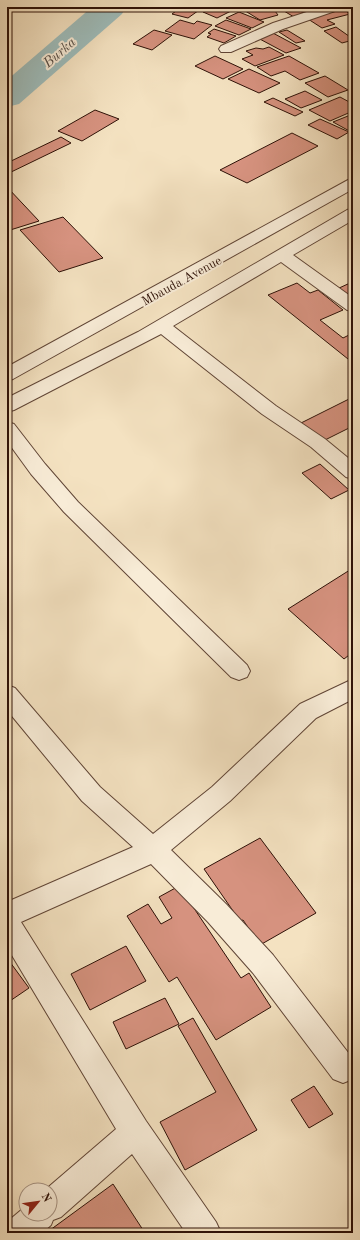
<svg xmlns="http://www.w3.org/2000/svg" width="360" height="1240" font-family="'Old Standard TT',serif">
<style>
.lines{fill:none;stroke-linecap:round;stroke-linejoin:round}
.river{fill:#9ebcba;fill-rule:evenodd}
.building{fill:#d6927f;stroke:#2e1107}
.minor-casing{stroke:#604536;stroke-width:2}
.minor{fill:#f8ecd7;fill-rule:evenodd}
.labels{text-anchor:middle;stroke-width:4;stroke-linejoin:round;paint-order:stroke}
.far-street-label{font-size:13px;fill:#2e1107;stroke:#f8ecd7}
.far-water-label{font-size:14px;font-style:italic;fill:#554d46;stroke:#f8ecd7}
</style>
<rect width="100%" height="100%" fill="#f4e2c1"/>
<filter id="stains"><feTurbulence type="fractalNoise" baseFrequency=".005" numOctaves="4"/><feColorMatrix values="0 0 0 0 .2 0 0 0 0 .09 0 0 0 0 .02 0 0 0 .5 -.17"/></filter>
<radialGradient id="worn" r=".72"><stop offset=".6" stop-color="#630" stop-opacity="0"/><stop offset="1" stop-color="#630" stop-opacity=".3"/></radialGradient>
<g class="lines">
<path class="river" d="M92,7H126L122,14L19,104L7,107V80Z"/>
</g>
<path class="building" d="M174,7H198L202,8L188,18L172,14L180,8Z
M214,7H229L235,9L217,18L203,12Z
M248,7H279L282,9L275,11L278,15L260,20L242,9Z
M294,8L304,13L294,17L284,11Z
M343,9L350,14L327,20L335,24L322,28L308,19Z
M239,12L264,22L252,28L226,18Z
M180,20L194,24L197,21L212,25L194,39L165,31Z
M226,20L251,29L239,35L215,26Z
M336,27L353,39V40L342,43L324,31Z
M214,29L236,36L224,43L207,37L211,34L208,33Z
M154,30L172,35L152,50L133,44Z
M287,30L305,41L296,43L279,32Z
M271,32L301,48L286,53L256,37Z
M269,47L284,55L255,66L242,59L253,55L246,51L256,48L263,49Z
M215,56L243,69L223,79L195,66Z
M289,56L319,73L300,80L285,71L271,76L257,67Z
M249,69L280,83L259,93L228,79Z
M325,76L348,90L328,97L305,83Z
M305,91L322,100L301,108L285,99Z
M340,97L353,104V111L330,121L309,110Z
M273,98L303,112L295,116L264,102Z
M95,110L119,119L82,141L58,131Z
M353,114V133L333,122Z
M320,119L349,132L337,139L308,125Z
M292,133L318,146L247,183L220,170Z
M61,137L71,143L7,174V163Z
M7,187L39,221L7,231Z
M63,217L103,258L59,272L20,230Z
M297,283L310,293L318,290L343,310L320,320L343,338L353,333V363L268,295Z
M350,283L353,286V302L337,289Z
M353,397V426L323,441L301,423Z
M320,464L349,490L331,499L302,473Z
M353,568V652L344,659L288,609Z
M260,838L316,913L260,945L243,920L240,921L204,869Z
M179,886L241,978L249,973L271,1007L216,1040L177,977L169,982L127,916L148,904L161,924L172,918L159,897Z
M126,946L146,981L90,1010L71,974Z
M7,958L29,988L7,1003Z
M165,998L179,1024L126,1049L113,1022Z
M193,1018L257,1130L185,1170L160,1122L216,1092L178,1026Z
M314,1086L333,1114L309,1128L291,1100Z
M113,1184L145,1233H46Z"/>
<g class="lines">
<defs>
<path id="minor" d="M322,7H340L338,10L283,29L231,52H221L219,49L221,46L273,23Z
M353,178V189L13,379L7,381V367L348,180Z
M353,208V220L293,255L353,298V311L347,310L281,262L173,326L276,406L325,439L353,462V479L346,477L311,447L262,414L161,334L14,410L7,412V398L138,332L347,210Z
M7,422L14,424L45,464L78,502L247,665L250,671L247,677L239,680L231,677L64,512L31,474L7,441Z
M353,679V699L316,718L230,801L171,850L226,904L273,955L353,1059V1079L343,1083L333,1079L253,973L208,922L151,864L21,922L146,1121L216,1222L221,1233H186L132,1154L61,1217L53,1220L51,1225L42,1233H7V1222L26,1206V1214H50V1190H45L116,1129L7,947V902L133,847L82,801L7,710V685L15,688L100,787L153,834L212,787L300,704Z"/>
</defs>
<use href="#minor" class="minor-casing"/>
<use href="#minor" class="minor"/>
</g>
<g class="labels">
<g class="far-street-label">
<text transform="translate(181 280) rotate(-29)" y="5">Mbauda Avenue</text>
</g>
<g class="far-water-label">
<text transform="translate(59 52) rotate(-41)" y="5">Burka</text>
</g>
</g>
<rect width="360" height="1240" fill="none" stroke="#f4e2c1" stroke-width="24"/>
<rect x="8" y="8" width="344" height="1224" fill="none" stroke="#2e1107" stroke-width="2"/>
<rect x="12" y="12" width="336" height="1216" fill="none" stroke="#2e1107"/>
<g transform="translate(38 1202) rotate(61)"><circle r="19" fill="#f8ecd7" stroke="#a79484"/>
<path d="M0-3L7 15L0 10L-7 15Z" fill="#8f2418"/>
<text y="-6" font-size="11" font-weight="bold" text-anchor="middle" fill="#2e1107">N</text>
</g>
<rect width="100%" height="100%" filter="url(#stains)"/>
<rect width="100%" height="100%" fill="url(#worn)"/>
</svg>
